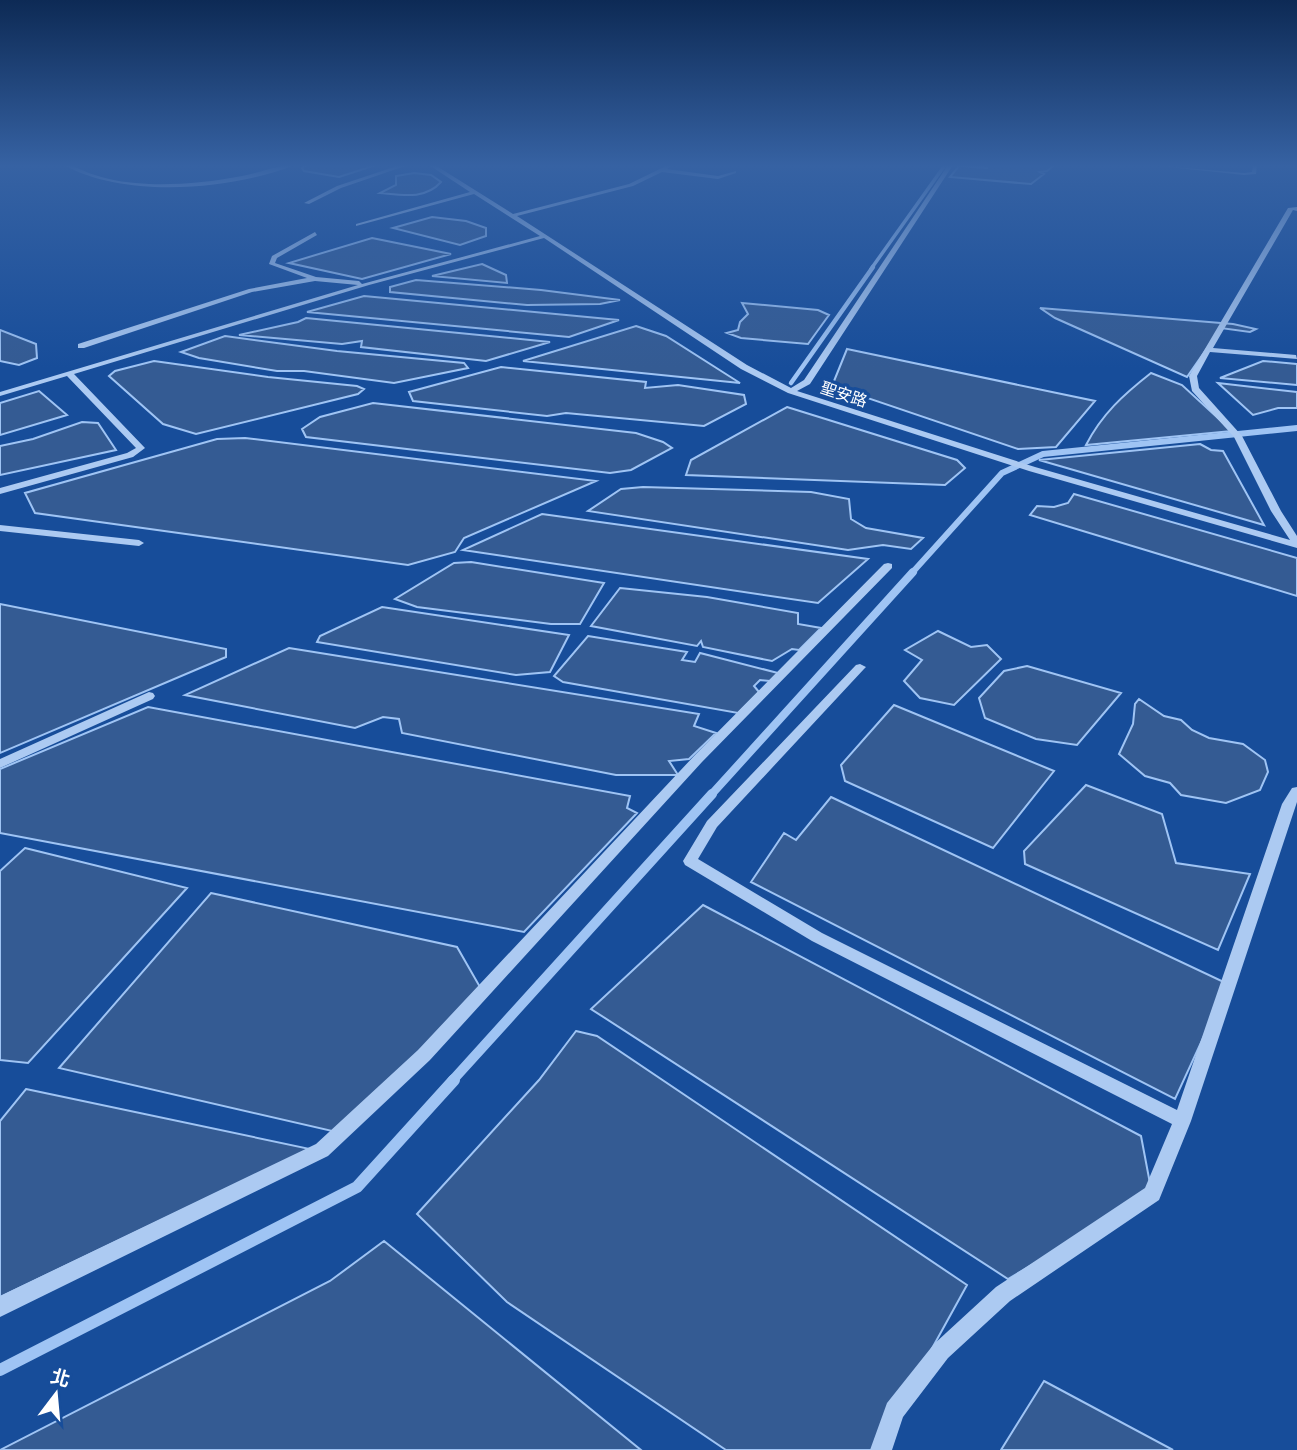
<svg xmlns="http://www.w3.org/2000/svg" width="1297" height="1450" font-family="'DM Sans','Noto Sans TC',sans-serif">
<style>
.water{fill:#345b93;stroke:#9fc4f4;stroke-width:2}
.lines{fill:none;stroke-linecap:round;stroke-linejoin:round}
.stream-far5{stroke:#9fc4f4;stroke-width:3.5}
.stream-far4{stroke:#9fc4f4;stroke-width:4.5}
.stream-far3{stroke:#9fc4f4;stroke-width:6}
.stream-far2{stroke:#9fc4f4;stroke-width:8}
.stream-far1{stroke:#9fc4f4;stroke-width:10}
.stream{stroke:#9fc4f4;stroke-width:12}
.minor{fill:#accaf2;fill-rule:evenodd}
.labels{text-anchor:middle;stroke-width:7;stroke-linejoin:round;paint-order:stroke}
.far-street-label{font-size:16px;fill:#fff;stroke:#174d9a}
</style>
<rect width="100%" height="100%" fill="#174d9a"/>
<path class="water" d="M306,165H376L339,177L304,171L302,168Z
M965,165H1054L1047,171L1040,172L1044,174L1031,184L950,177L959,166L988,168Z
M414,173L431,175L441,182C425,200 402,195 380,193L396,185V176Z
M432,217L466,221L486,228V236L460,245L393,228Z
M372,238L451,254L362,279L289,263Z
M482,264L506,275L507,283L432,276Z
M416,280L541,290L620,300L600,304L527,305L390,292V287Z
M364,296L619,320L569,337L307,312Z
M742,303L818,310L829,315L808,344L741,338L727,333L738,330L740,322L748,314Z
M1040,308L1233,324L1256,329L1250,332L1221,328L1187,377L1055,318Z
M306,318L550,342L486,361L361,347L362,341L342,344L239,335L298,322Z
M636,326L666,336L740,383L523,361Z
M0,330L36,344L37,358L19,365L0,361Z
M225,336L337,351L464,363L468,368L394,383L304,371H277L199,358L181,352Z
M847,349L1095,401L1056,447L1018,449L832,386Z
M154,361L268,377L357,386L364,389L358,394L196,434L163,424L109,376L115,371Z
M1263,361L1297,364V385L1220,378Z
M501,367L646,382L645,388L678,385L744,395L746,404L704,426L566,413L547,416L413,401L409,392Z
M1151,373L1182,385L1232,431L1086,445C1102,414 1123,395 1151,373Z
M1218,383L1297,392V408H1278L1253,415Z
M39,391L67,415L0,435V403Z
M373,403L636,433L663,442L672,448L631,470L610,473L306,437L302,429L320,417Z
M787,407L957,460L965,468L945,485L686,475L691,460Z
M82,422L98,423L116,450L0,475V446L33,439Z
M245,438L596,481L464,538L455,552L408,565L35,513L25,493L217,439Z
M1200,444L1211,450L1223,451L1264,525L1039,460Z
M643,487L811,492L849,499L851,519L866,528L923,538L911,549L883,545L848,550L588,511L621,489Z
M1074,494L1297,558V596L1030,515L1037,506L1054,507L1068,503Z
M542,514L868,559L818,603L463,550Z
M471,562L604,583L580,624H551L417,607L395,599L454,563Z
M620,588L707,597L798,613V624L821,628L799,650L792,649L772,661L703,647L701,641L697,646L591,626Z
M0,604L226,649V657L0,753Z
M382,607L569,635L550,672L516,675L317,642L320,636Z
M938,631L971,647L987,645L1001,659L954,705L920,698L904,681L922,660L905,650Z
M588,636L687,652L682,660L695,662L700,653L778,673L770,681L760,680L754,686L759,692L738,713L563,682L554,676Z
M289,648L699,714L694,726L716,733L689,759L669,761L678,775H616L402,733L399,719L383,717L355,728L185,695Z
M1027,666L1121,693L1077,745L1036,739L985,718L979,698L1004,671Z
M1139,699L1164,716L1181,720L1192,730L1209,738L1243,744L1265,760L1268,772L1260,790L1226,803L1181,795L1170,783L1145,776L1119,754L1133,724L1135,704Z
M894,705L1054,771L993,848L845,781L841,765Z
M148,707L630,796L627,808L637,813L524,932L0,833V769Z
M1086,785L1162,814L1176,863L1250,874L1218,950L1025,864L1024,851Z
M831,797L1228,984L1175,1099L751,882L784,833L796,840Z
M25,848L187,888L28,1063L0,1060V871Z
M211,893L457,947L480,987L345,1134L59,1068Z
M703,905L1141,1136L1152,1194L1008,1279L591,1009Z
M576,1031L597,1036L967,1285L876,1450H726L507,1302L417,1214L539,1080Z
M26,1089L310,1149L0,1297V1121Z
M384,1241L641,1450H0L330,1281Z
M1044,1381L1173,1450H1001Z"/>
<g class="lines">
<path class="stream-far5" d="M871,269L945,165"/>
<path class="stream-far4" d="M791,383L873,267"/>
<path class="stream-far3" d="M911,574L1002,473L1043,454L1297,428"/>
<path class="stream-far2" d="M711,795L913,572"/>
<path class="stream-far1" d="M452,1081L712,794"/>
<path class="stream" d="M0,1370L357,1187L454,1080"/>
<path class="minor" d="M64,165C75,165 84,172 95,175C112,181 131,183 149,184C180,185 211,182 242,176C259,173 277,165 295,165C232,190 125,199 64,165Z
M400,165H408L341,188L309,204L304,203L337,186Z
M429,165H435L513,214L629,184L668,165H674L667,169L718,176L736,171V173L718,179L662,172L633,186L517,216L747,365L791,388L804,380L948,165H953L810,384L797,391L1035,467L1290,540L1271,511L1234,437L1192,391L1189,376L1288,208L1297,207V211L1293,210L1213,348L1296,355L1297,359L1210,352L1197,376L1199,388L1242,436L1281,511L1297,536V548L1029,471L788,393L741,369L544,238L369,285L74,374L145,448L133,457L0,494V488L127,453L136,448L67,376L0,396V392L358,285L315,281L252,292L84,348H78V344L249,289L307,278L269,264L272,256L315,232L317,235L277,258L275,263L316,277L359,281L362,284L540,236L474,194L356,226V224L470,192Z
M1150,165L1244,173L1252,172L1253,165H1257L1256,174L1244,175Z
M0,525L139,540L144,543L139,546L0,531Z
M888,563L892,564V568L702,762L430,1060L328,1156L0,1317V1296L316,1144L418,1050L694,756L884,564Z
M860,664L866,667L864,669L717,827L698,859L822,933L1177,1110L1282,804L1292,788L1297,787V802L1191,1121L1159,1200L1010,1301L948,1358L903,1417L892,1450H870L887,1403L934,1344L996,1287L1145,1188L1172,1124L812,941L685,865L683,861L707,821L856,665Z
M149,692L153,693L155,696L153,699L0,768V759Z"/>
</g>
<linearGradient id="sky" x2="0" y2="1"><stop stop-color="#0d2a55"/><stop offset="0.45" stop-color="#3662a3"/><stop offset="1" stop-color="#3662a3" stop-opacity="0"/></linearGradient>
<rect width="1297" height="368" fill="url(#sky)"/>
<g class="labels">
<g class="far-street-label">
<text transform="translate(844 394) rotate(18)" y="6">聖安路</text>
</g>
</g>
<g transform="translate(56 1394) rotate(16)" stroke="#174d9a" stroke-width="5" paint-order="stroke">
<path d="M0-5L12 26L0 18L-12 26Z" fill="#ffffff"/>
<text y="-10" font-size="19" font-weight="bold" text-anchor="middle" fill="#ffffff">北</text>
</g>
</svg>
